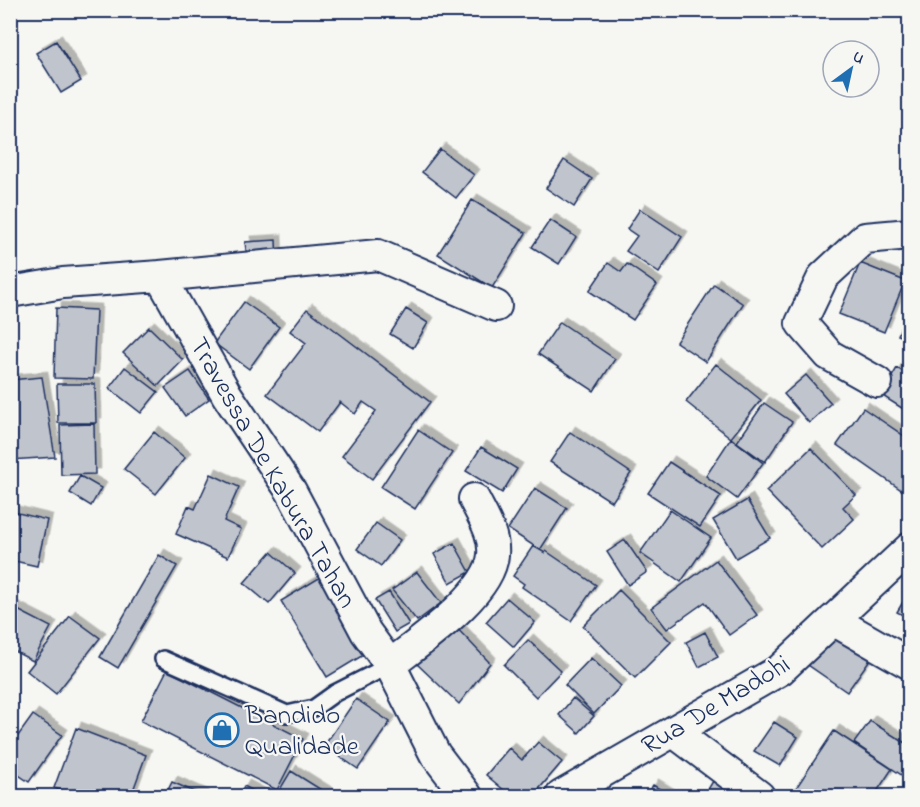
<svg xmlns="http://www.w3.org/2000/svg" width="920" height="807" font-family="'Indie Flower',sans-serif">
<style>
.building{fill:#c0c4cd;stroke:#1b2f5e;stroke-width:1.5;filter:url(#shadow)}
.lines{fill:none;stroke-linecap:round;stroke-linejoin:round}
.lane-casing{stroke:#1b2f5e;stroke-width:20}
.street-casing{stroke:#1b2f5e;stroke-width:34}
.lane{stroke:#f6f6f2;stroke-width:15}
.street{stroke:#f6f6f2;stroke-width:30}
.labels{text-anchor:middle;stroke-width:4.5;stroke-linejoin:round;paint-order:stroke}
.street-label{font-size:27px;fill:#1b2f5e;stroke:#f6f6f2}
.poi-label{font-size:27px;fill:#1b2f5e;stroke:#f6f6f2;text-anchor:start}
</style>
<defs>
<filter id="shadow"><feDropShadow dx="5.5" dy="-5.5" stdDeviation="0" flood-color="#0004"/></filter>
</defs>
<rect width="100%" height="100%" fill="#f6f6f2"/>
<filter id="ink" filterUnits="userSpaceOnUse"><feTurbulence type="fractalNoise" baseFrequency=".0167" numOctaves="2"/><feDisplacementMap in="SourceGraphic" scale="12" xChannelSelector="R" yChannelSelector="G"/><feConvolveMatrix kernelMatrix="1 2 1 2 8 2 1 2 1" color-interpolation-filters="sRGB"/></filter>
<g filter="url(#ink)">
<path class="building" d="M56,41L81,81L61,93L36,53Z
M440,149L474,175L456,198L422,172Z
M564,160L592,179L574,207L546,188Z
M472,200L526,233L492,288L438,254Z
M640,209L682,237L659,273L626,251L637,236L627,229Z
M550,220L576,237L559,264L532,247Z
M276,240L277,263L248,266L245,242Z
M608,263L621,272L627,264L657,285L633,320L589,291Z
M860,263L905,281L884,332L839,314Z
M714,284L743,304L706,362L676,342Z
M244,302L279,327L249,369L214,343Z
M910,303V339L898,335Z
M56,308L96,310L93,379L54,378Z
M307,309L430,402L372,479L342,456L376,411L363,402L355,414L340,402L318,432L267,394L306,343L290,331Z
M406,309L428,323L413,348L390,334Z
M560,322L615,359L594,391L538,354Z
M149,327L183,360L158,386L123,353Z
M716,364L761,400L731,438L686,402Z
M125,367L158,392L141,413L109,388Z
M897,368L910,376V407L905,410L881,395Z
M190,371L209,399L185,416L165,388Z
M806,375L831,403L809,423L784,394Z
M42,377L55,457L10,460V380Z
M57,384H95L96,423H58Z
M764,403L792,422L765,462L737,442Z
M863,408L910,440V496L837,445Z
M94,424L95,474L61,475L60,425Z
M418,430L452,453L415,509L381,487Z
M154,432L185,458L156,494L124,469Z
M570,432L631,473L612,502L550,462Z
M731,438L763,463L737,499L706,476Z
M481,447L517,469L502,493L466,471Z
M811,448L856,495L843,507L854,519L822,549L766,491Z
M669,462L721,496L700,527L648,493Z
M211,474L239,487L224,521L241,529L228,557L176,534L188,506L195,509Z
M80,476L101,488L91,506L70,493Z
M535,488L567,508L540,550L508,529Z
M747,500L770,538L736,558L713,520Z
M670,510L711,538L681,582L640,553Z
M10,511L47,520L37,566L10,560Z
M376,523L400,540L381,566L357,549Z
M625,540L647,572L628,585L607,552Z
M454,543L470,572L450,583L434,554Z
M533,546L545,553L546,551L596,585L571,621L522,587L524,584L513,576Z
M271,552L295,573L269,604L244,583Z
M159,555L177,566L118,668L100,657Z
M716,560L757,615L729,635L705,602L667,629L651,608Z
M417,572L441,603L417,621L392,590Z
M324,575L370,651L327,677L281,601Z
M619,590L671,642L635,678L583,626Z
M389,592L409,624L395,632L375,600Z
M909,592L910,593V619L897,612Z
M507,598L535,622L514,647L486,622Z
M10,606L51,627L33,661L10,649Z
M70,616L100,638L56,694L27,671Z
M452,623L490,663L459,704L417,664Z
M838,624L876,651L847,692L808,665Z
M705,632L718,657L699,667L686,642Z
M528,640L561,671L536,697L504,665Z
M591,658L621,686L594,714L565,685Z
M167,670L303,739L277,790L141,721Z
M573,698L594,716L579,733L559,715Z
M356,699L390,722L358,769L324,746Z
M33,715L62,735L29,782L10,769V747Z
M870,721L910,746V773L906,778L854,743Z
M774,722L798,737L780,766L754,751Z
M76,728L146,755L131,796H77L54,788Z
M834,731L892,769L874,796H802L794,791Z
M538,742L562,762L533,796H511L486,775L509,748L522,760Z
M291,771L331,796H276Z
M713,781L737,796H704Z
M172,782L204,796H165Z
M653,785L671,796H646Z
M244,786L263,796H238Z"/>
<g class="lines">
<defs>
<path id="lane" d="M163,659L287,714L314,708L335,693L390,665"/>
<path id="street" d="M160,276L378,255L496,306
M10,292L63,283L160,276L227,395L291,491L366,632L390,665L435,754L467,796
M877,382L829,355L801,323L823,277L865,238L910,234
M833,620L910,664
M390,665C419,642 490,594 493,555C495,535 483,517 474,499
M674,732L759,796
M561,796L780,670L910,548"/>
</defs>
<use href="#lane" class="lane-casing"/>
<use href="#street" class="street-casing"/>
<use href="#lane" class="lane"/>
<use href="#street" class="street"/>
</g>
</g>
<defs>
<symbol id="shop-ring" viewBox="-11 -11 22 22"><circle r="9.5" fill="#f6f6f2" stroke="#1f6fb2" stroke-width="1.5"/><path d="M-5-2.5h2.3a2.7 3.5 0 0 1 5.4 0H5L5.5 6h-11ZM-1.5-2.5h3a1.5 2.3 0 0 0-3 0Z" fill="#1f6fb2"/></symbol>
</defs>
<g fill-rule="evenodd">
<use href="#shop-ring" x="203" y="711" width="38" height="38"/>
</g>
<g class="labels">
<g class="street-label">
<text transform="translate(274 472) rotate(60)" y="9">Travessa De Kabura Tahan</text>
<text transform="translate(715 704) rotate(-31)" y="9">Rua De Madohi</text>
</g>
<g class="poi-label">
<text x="245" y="723">Bandido<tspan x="245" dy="31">Qualidade</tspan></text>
</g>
</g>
<rect width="920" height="807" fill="none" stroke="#f6f6f2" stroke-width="36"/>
<rect x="18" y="18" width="884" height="771" fill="none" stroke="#1b2f5e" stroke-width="2" filter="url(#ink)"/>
<g transform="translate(851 69) rotate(33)"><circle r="28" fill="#f6f6f2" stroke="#9ea6b7" stroke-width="1.5"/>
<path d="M0-4.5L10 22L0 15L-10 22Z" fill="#1f6fb2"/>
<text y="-9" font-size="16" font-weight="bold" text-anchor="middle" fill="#1b2f5e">U</text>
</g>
</svg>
